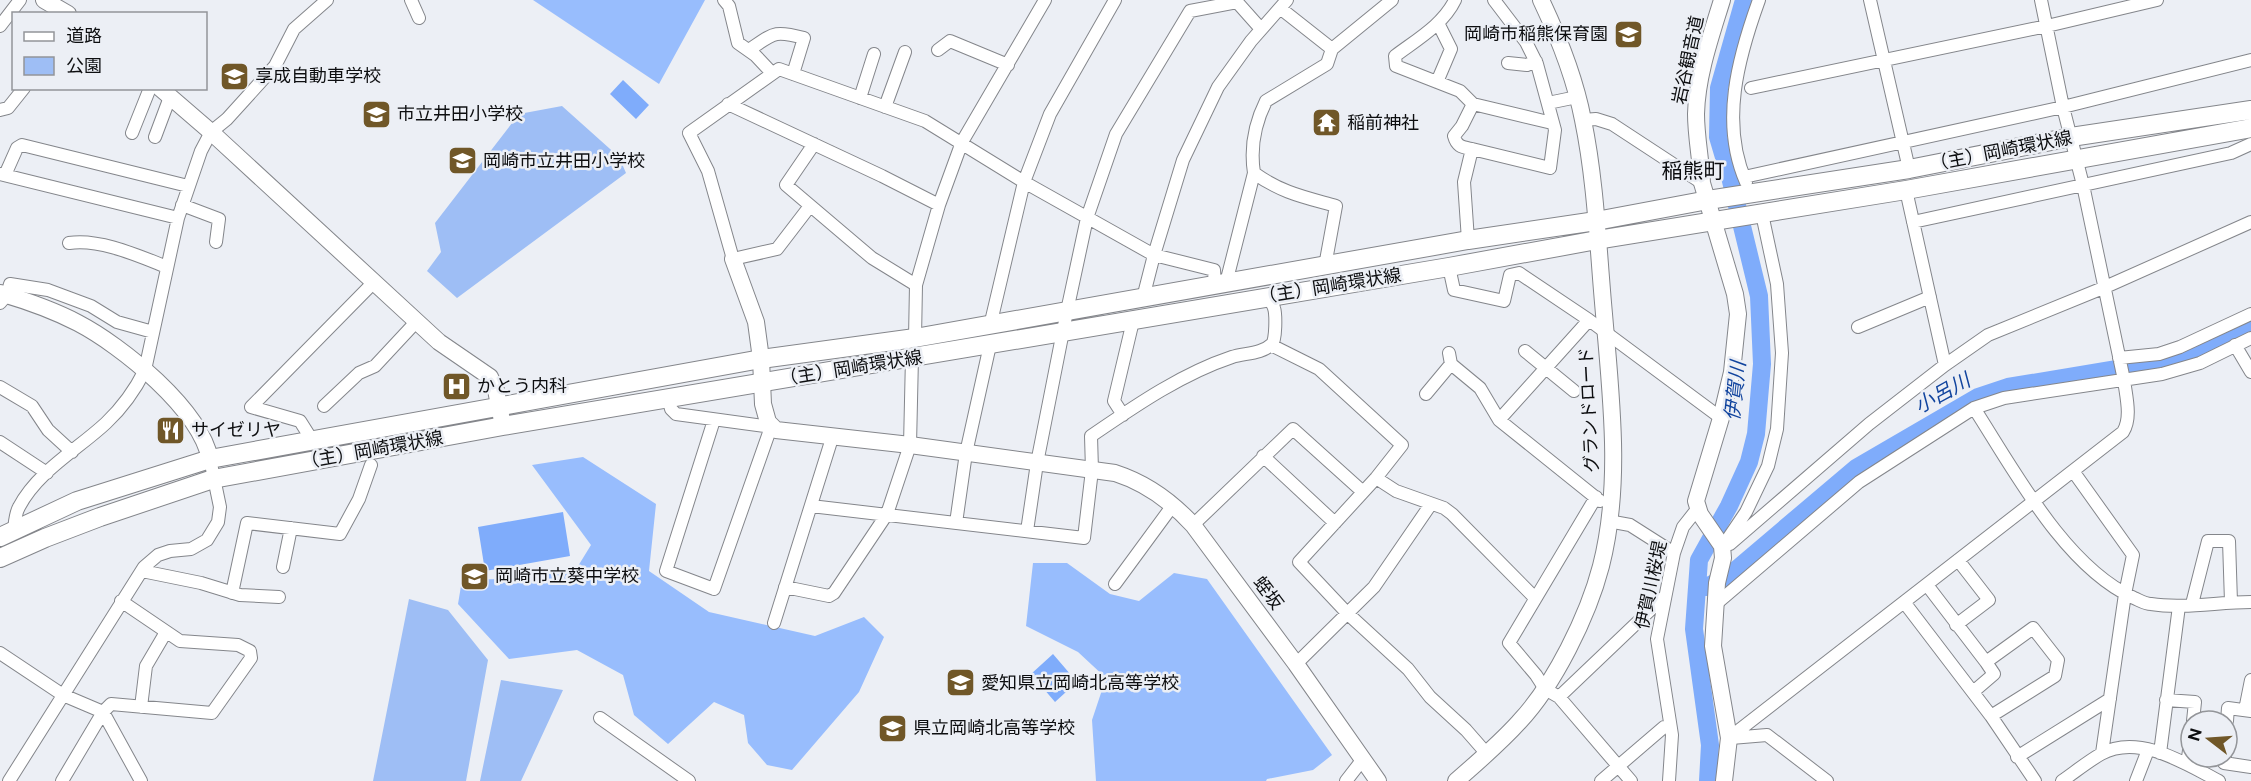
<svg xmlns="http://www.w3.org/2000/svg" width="2251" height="781" font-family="'Public Sans','Noto Sans JP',sans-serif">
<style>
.green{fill:#9ebef5}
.forest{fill:#98bdfd}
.water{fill:#7facfb}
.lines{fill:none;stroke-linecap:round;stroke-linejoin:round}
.river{stroke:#7facfb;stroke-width:18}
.street-casing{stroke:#84868b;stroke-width:14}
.secondary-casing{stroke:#84868b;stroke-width:18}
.primary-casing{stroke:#84868b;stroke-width:20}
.street{stroke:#fff;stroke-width:12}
.secondary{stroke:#fff;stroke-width:16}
.primary{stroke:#fff;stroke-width:18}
.labels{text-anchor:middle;stroke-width:5;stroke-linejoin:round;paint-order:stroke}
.poi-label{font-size:18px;fill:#0d0e10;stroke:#eceff5;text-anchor:start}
.street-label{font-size:18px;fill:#0d0e10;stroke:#eceff5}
.water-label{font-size:20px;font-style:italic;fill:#11449e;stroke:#eceff5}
.quarter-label{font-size:21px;fill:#0d0e10;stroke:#eceff5}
</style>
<rect width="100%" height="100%" fill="#eceff5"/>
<path class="green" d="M562,106L619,157L626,173L457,298L427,271L441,252L435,223L519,114Z
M409,599L448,610L488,660L466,781H373Z
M501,680L563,690L521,781H480Z"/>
<path class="forest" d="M533,0H705L659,84Z
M583,457L656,504L649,571L709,612L815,636L864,617L884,637L859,692L792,770L767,765L748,743L744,715L714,702L668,744L634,715L623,675L577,650L509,659L458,604L462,580L500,579L575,571L591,545L532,465Z
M1033,563H1067L1110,594L1139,601L1174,573L1207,579L1332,755L1313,770L1267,779L1266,781H1096L1092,720L1106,678L1078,652L1026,626Z"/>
<path class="water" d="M623,80L649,105L636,119L610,94Z
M563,512L570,556L485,571L478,527Z
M1053,654L1077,682L1055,702L1031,674Z"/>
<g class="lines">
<path class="river" d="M1707,587L1731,574L1856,468L1978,397L2008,387L2165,361L2194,351L2251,326
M1708,781L1710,745L1694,629L1699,560L1729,506L1749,462L1756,434L1762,364L1759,296L1731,181L1718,137L1719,88L1744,0"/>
<defs>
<path id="street" d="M411,0L419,18
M724,0L729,6L738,43L755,55L772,73
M1455,0C1443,25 1416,40 1395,56L1396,66L1460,91L1473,104L1462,126L1454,136C1457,147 1462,147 1472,149L1464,182L1468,240
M1870,0L1909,169
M0,26L20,0
M1332,49L1392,0
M749,50C774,33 774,30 804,38L793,74
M938,50L950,41L1008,65
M1508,63L1527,65L1536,61
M1437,82L1451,49L1438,23
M1751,88L2047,26L2157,0
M860,98L874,54
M1548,103L1577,97
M728,104L882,176L939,205
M1473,104L1552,123
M885,107L905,52
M0,110L8,108L24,88
M1583,120L1596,119L1612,124L1702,183
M132,133L150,88
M155,137L170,97
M814,144L786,185L872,258L916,285
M1472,149L1550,168L1555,130L1537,64L1526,42L1494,0
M1254,173C1282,193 1304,197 1336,206L1325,266
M0,174L178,218
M5,175L17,148L22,145L188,186
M1744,177L2063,107L2251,60
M1746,182C1720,123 1738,58 1759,0
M1906,190L1945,365
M182,205L219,219L216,242
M810,206L777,249L733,259L708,171L689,133L779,69L925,121L1024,182L1154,255L1214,270L1215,285
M1913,222L2231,153L2251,144
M69,243C99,238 139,256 167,267
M1449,267L1454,290L1504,301L1510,275L1519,273L1589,320L1499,420
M1226,283L1254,173C1250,147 1254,125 1266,101L1327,64L1332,49L1280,8
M1143,298L1154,255L1183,160L1218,87L1251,41L1287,0
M0,303L7,295L10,284L48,290L91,306L117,322L153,332
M1589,320L1721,418
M990,326L1024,182L1050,114L1115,0
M1858,327L1930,297
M915,338L916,285L939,205L962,142L1045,0
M1271,345L1319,369L1402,445L1376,478L1299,562L1347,613L1408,669L1430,697L1466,730L1487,754
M2235,345L2251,372
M1525,351L1574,391
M1449,353L1451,364L1480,388L1499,420L1600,501
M2119,358L2159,354L2180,347L2251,314
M0,387L32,406L48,430L72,452
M1426,394L1451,364
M668,398L671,409L676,414L771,427L714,589L666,571L714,420
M324,406L359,373L375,366L416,322
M1974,408C2014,470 2065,567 2134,598C2139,600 2145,604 2151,604C2183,609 2218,602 2251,602
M1123,415L1114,401L1133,321
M312,440L300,421L251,407L373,283
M0,442L47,473
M1263,456L1335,523
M2073,471L2133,555L2125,594L2102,753
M1376,478L1396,491L1444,508L1452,514L1535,598
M1596,497L1509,643L1536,675L1545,689L1559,697L1665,596
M811,506L1084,538L1092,470L1091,436C1135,406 1181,374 1232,357C1244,353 1262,354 1272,344C1276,340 1276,314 1274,308C1273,304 1269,300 1267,296
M1608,521L1630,525L1674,553
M956,523L966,453L990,345
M1193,525L1293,429L1363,492
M14,530C15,523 15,514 19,507C38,471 77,450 106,423C122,408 135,390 145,370L178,218L201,151L211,132L227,119L275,66L294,29L327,0
M1027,531L1037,463L1067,311L1087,218L1116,134L1190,11L1237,2L1261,29
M1725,543L1746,512L1768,466L1777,429L1782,353L1777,284L1762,214
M1722,546L1730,544L1869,424L1945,365L1988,335L2103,288L2251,222
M283,567L291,528
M142,571L201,583L240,595L279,597
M1115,584L1173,505
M1927,585L1986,662
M785,587L829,596L834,593L887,514L910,445L912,357
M232,593L247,523L340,534L359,499L371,465
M1904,602L1991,716L2035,781
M1716,604L1859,482L1974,408L2004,398L2162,374L2200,363L2251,338
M2192,604L2208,541H2229L2231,602
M774,623L833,435
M1956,625L1989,600L1958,560
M0,653L63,695L103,712L141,781
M1296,664L1374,587L1431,504
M1973,692L1994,674L1986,662L2033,628L2058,660L2055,676L1991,716
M1559,697L1631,781
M2166,700L2195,702L2193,721
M141,707L146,666L166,632
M2245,710L2251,680
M600,718L689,781
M2227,721L2228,708L2251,711
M1729,738L2123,432C2132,418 2126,396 2124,380L2083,185L2063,107L2041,0
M1731,738L1767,735L1827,781
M2160,753L2179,606
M2017,757L2110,699
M2225,757L2224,763L2251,767
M2187,764L2191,737
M9,781L144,567L158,555L170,551L191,549L207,540L218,522L220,507L210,459
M62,781L103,712L111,704L212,713L251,658L250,651L238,645L180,641L121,601
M1346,781L1363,759
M1601,781L1664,727
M1669,781L1672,735L1657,639L1674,553L1683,527L1698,508
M2062,781C2075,772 2087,762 2101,754C2139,733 2186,764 2219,781
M2136,781L2148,750"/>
<path id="secondary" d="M44,0L68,14
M1722,0C1711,36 1697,75 1696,114C1696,137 1701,160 1702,183L1735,294L1738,314L1732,372L1721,418L1696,501L1700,514L1722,546L1723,558L1717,583L1713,646L1729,738L1724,781
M160,88L211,132L439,342L490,377L496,390L503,426
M733,259L756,322L761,359L763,404L768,422L776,430L910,445L1115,473C1146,483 1171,501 1193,525L1296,664L1378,781
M0,293C24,300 55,311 78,323C122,346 200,409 210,459
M1456,781C1478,762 1500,743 1519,722C1554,685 1588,616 1601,566C1622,484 1611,397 1604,314C1598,249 1596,183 1583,120C1575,78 1559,38 1541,0"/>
<path id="primary" d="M0,537L77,501L210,459L761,359L915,338L1468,240L1596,221L1708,200L1909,169L2071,137L2251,110
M0,558L45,538L100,517L213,479L503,426L1449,267L1597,240L1906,190L2251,128"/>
</defs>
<use href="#street" class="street-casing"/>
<use href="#secondary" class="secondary-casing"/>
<use href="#primary" class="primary-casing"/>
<use href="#street" class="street"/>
<use href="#secondary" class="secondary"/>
<use href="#primary" class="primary"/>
</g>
<defs>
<symbol id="school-square" viewBox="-11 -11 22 22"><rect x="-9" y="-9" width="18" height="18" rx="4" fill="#705728" stroke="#eceff5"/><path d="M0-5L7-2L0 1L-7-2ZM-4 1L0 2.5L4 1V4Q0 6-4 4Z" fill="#fff"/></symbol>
<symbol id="temple-square" viewBox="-11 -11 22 22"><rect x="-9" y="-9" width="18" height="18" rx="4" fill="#705728" stroke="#eceff5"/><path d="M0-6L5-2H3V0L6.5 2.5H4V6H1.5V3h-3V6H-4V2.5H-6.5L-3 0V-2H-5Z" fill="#fff"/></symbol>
<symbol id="hospital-square" viewBox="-11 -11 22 22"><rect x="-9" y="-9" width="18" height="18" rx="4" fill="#705728" stroke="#eceff5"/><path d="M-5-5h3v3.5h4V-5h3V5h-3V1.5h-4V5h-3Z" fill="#fff"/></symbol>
<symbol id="restaurant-square" viewBox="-11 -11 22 22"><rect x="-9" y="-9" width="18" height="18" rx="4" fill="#705728" stroke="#eceff5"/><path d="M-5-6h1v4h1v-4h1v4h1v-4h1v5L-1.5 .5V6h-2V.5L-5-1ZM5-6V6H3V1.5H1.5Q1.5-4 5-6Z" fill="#fff"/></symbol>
</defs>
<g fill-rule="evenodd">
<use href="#school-square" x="1612" y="18" width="33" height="33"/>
<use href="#school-square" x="218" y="60" width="33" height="33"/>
<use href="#school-square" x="360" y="98" width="33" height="33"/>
<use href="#temple-square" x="1310" y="106" width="33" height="33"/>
<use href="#school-square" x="446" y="144" width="33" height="33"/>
<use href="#hospital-square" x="440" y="370" width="33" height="33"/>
<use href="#restaurant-square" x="154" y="414" width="33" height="33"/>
<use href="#school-square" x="458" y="560" width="33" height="33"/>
<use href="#school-square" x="944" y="666" width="33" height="33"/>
<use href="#school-square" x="876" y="712" width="33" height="33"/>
</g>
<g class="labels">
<g class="poi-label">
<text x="1608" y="40" text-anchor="end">岡崎市稲熊保育園</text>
<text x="255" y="82">享成自動車学校</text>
<text x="397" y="120">市立井田小学校</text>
<text x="1347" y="129">稲前神社</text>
<text x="483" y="167">岡崎市立井田小学校</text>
<text x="477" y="392">かとう内科</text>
<text x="191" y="436">サイゼリヤ</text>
<text x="495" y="582">岡崎市立葵中学校</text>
<text x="981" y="689">愛知県立岡崎北高等学校</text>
<text x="913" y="734">県立岡崎北高等学校</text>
</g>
<g class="street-label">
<text transform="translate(1688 60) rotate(-78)" y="6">岩谷観音道</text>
<text transform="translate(2001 151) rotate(-11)" y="6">（主）岡崎環状線</text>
<text transform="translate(1330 286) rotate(-9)" y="6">（主）岡崎環状線</text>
<text transform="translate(851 368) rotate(-9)" y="6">（主）岡崎環状線</text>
<text transform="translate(1589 410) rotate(-93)" y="6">グランドロード</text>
<text transform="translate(372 450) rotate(-10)" y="6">（主）岡崎環状線</text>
<text transform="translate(1651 585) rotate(-78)" y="6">伊賀川桜堤</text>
<text transform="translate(1268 593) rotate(53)" y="6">蛭坂</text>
</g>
<g class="water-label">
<text transform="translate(1735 391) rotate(-84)" y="7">伊賀川</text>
<text transform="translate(1942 393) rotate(-29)" y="7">小呂川</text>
</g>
<g class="quarter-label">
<text x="1693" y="178">稲熊町</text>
</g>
</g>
<rect x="12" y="12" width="195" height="78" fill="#eceff5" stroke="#939599" stroke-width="1.5"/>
<rect x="24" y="32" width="30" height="9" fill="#ffffff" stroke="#939599" stroke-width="1.5"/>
<text x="66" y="42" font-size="18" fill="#0d0e10">道路</text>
<rect x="24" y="57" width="30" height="18" fill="#9ebef5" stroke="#939599" stroke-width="1.5"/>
<text x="66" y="72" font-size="18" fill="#0d0e10">公園</text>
<g transform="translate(2209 739) rotate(287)"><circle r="28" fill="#eceff5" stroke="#939599" stroke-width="1.5"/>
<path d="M0-4.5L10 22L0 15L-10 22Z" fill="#705728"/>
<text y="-9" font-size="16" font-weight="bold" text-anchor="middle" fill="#0d0e10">N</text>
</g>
</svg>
